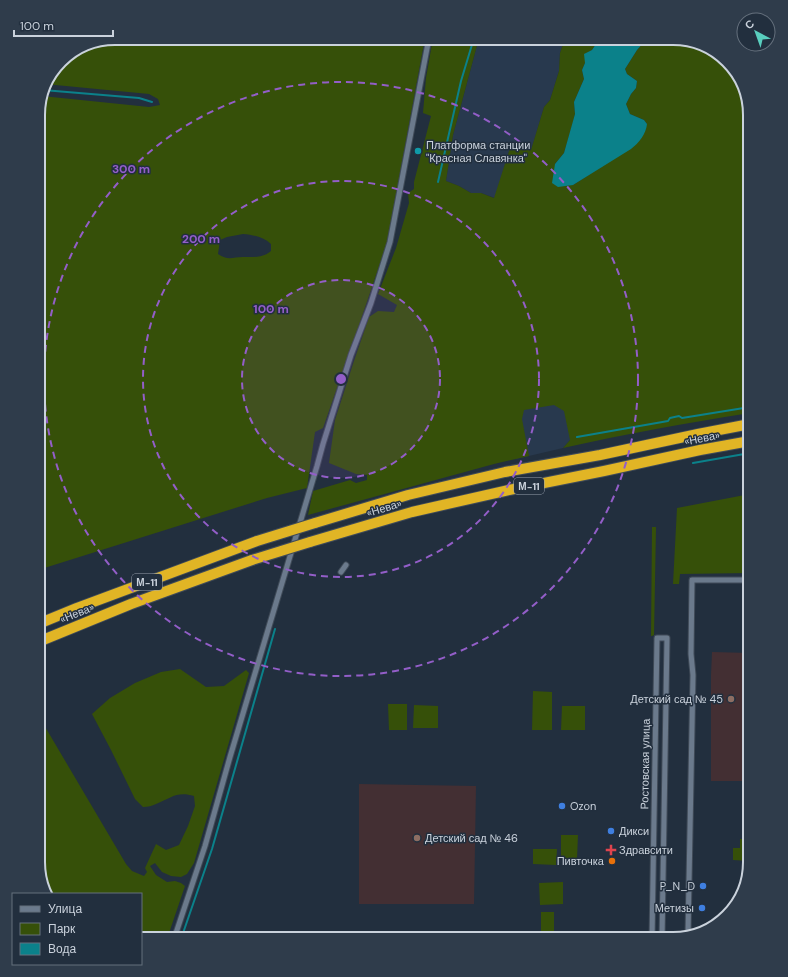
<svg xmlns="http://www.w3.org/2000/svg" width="788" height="977" font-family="'DM Sans',sans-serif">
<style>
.built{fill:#28394e}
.education{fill:#432f33}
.green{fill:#365009;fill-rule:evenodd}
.water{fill:#0b818a}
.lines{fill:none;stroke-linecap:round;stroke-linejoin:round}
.stream{stroke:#0b818a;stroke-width:2}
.minor-casing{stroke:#404b58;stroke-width:7}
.motorway-casing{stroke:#404b58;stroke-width:12}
.minor{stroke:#6b7a8c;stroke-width:5}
.motorway{stroke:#e1b525;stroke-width:10}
.motorway-bridge-casing{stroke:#404b58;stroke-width:12;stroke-linecap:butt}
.motorway-bridge{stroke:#e1b525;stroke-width:10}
.ring{fill:none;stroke:#935ec8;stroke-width:2;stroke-dasharray:7 5}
.culture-dot{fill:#0f9aa8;stroke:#222f3e;stroke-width:1.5}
.education-dot{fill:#8d6e63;stroke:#222f3e;stroke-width:1.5}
.shop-dot{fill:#3f7fe0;stroke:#222f3e;stroke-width:1.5}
.health-dot{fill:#e0444e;stroke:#222f3e;stroke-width:1.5}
.food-dot{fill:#e8710a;stroke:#222f3e;stroke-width:1.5}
.labels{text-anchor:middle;stroke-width:3;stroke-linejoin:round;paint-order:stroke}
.shield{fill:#222f3e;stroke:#98a1ad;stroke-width:1}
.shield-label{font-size:10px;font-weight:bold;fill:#cad2dc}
.poi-label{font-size:11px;fill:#cad2dc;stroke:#222f3e;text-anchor:start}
.street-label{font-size:11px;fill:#cad2dc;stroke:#222f3e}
.rim{fill:none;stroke:#cad2dc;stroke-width:2}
.centre{fill:#935ec8;stroke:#222f3e;stroke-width:2}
.ring-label{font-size:12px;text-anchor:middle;font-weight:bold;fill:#935ec8;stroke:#222f3e;stroke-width:3;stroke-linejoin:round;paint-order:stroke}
</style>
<rect width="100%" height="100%" fill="#222f3e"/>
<path class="built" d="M479,38H565L560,53L559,71L550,100L544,107L531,151L511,145L495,198L481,193H471L459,186L446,181L453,135Z
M556,374L571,439L563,448L516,459L492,401Z"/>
<path class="education" d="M712,652L750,653V781H711V675Z
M359,784L476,786L474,904H359Z"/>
<path class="green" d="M115,38H425L387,243L359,325L323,428L315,432L307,488L267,498L38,570V110L42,96L149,107L160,105L158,99L149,94L45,84L46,81L64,57ZM243,234C254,235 263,237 271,244V251C263,258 253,257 243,257C233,257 228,261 218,254L220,240L227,237Z
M433,38H479L453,135L446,181L459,186L471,193H481L494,198L511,145L531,150L544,107L550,100L559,71L560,53L565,38H594L596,44L592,50L585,54V63L582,70L584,79L574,102L575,114L572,126L564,153L555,164L573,185L601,167L647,124L644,120L630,114L626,104L631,94L636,88L637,81L627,74L625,69L637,50L645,41L646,38H678L711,48L737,72L750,115V413C687,423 625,434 563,448L570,440L564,411L554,405L524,410L522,419L529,456L494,464L308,515L313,491L350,480L356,483L367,480V475L356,474L329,463L335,420L353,364L369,317L378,311L394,312L397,305L378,294L396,248L409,203L408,193L414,189V182L431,116L423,113L426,78Z
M750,494V573L680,574L679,584H673L677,508Z
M652,527H656L654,635L652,636H651Z
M180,669L206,687L224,686L246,670L249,673L194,863L187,874L181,877L171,876L162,872L155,863L150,866L156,875L167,882L175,881L181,883L185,886L167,939H141V894H48L38,862V714L44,725L126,864L132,871L144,876L147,872L145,868L156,844L166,850L179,845L188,826L195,806L194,796C177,791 171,798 156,804C152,806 148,807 143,807L135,799L111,750L92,714L110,698L135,683L161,672Z
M533,691L552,692V730H532Z
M388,704H407V730H389Z
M414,705L438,706V728H413Z
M562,706H585V730H561Z
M561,835H578L577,859H561Z
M740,839H749L750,861L733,860V848H740Z
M533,849H557L556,865L533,864Z
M563,882V904L540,905L539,883Z
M541,912H554V935H541Z"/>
<path class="water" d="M594,38H646L645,41L637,50L625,69L627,74L637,81L636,88L631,94L626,104L630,114L644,120L647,124C646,134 639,143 631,149L573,185L558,187L552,183L555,164L564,153L575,114L574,102L584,79L582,70L585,63L584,54L592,50L596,44Z"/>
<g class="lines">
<path class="stream" d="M43,90L139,98L152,102
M438,182L461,81L474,38
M577,437L668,421L670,418L679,416L682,418L750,407
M693,463L750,453
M181,939L212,849L275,629"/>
<defs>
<path id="minor" d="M341,572L346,565
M688,934L693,675L691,654L692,580H750
M174,939L205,846L230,757L317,466L323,444L351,355L371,303L390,242L429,38
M652,939L657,638H667L662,939"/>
<path id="motorway" d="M315,523L408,495L505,472L600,455L698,434L750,424
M310,542L412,512L509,490L604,471L700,450L750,441
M38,624L77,608L257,541
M38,642L131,604L252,560"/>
</defs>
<use href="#minor" class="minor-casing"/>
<use href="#motorway" class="motorway-casing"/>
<use href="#minor" class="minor"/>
<use href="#motorway" class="motorway"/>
<defs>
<path id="motorway-bridge" d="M257,541L315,523
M252,560L310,542"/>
</defs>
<use href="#motorway-bridge" class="motorway-bridge-casing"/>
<use href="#motorway-bridge" class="motorway-bridge"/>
</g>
<circle cx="341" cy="379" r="99" fill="#935ec8" fill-opacity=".12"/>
<g class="ring">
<circle cx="341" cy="379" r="99"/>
<circle cx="341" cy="379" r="198"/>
<circle cx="341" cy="379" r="297"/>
</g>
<circle class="culture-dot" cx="418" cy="151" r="4"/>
<g class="education-dot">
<circle cx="731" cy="699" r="4"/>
<circle cx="417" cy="838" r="4"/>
</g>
<g class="shop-dot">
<circle cx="562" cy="806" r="4"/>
<circle cx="611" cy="831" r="4"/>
<circle cx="703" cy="886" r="4"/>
<circle cx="702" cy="908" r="4"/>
</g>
<path class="health-dot" d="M609 844h4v4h4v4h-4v4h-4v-4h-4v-4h4z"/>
<circle class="food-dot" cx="612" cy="861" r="4"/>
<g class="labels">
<g class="shield">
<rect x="514" y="478" width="30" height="16" rx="3"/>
<rect x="132" y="574" width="30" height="16" rx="3"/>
</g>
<g class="shield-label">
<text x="529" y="490">М-11</text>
<text x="147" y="586">М-11</text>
</g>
<g class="poi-label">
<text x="426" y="149">Платформа станции<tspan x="426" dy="13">"Красная Славянка"</tspan></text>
<text x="723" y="703" text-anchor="end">Детский сад № 45</text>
<text x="570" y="810">Ozon</text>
<text x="619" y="835">Дикси</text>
<text x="425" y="842">Детский сад № 46</text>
<text x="619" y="854">Здравсити</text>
<text x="604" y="865" text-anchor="end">Пивточка</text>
<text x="695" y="890" text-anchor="end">P_N_D</text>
<text x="694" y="912" text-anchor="end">Метизы</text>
</g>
<g class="street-label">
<text transform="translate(702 438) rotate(-11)" y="4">«Нева»</text>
<text transform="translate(384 508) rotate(-17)" y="4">«Нева»</text>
<text transform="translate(77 613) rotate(-22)" y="4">«Нева»</text>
<text transform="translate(645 764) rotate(-89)" y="4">Ростовская улица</text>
</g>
</g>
<path d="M0 0H788V977H0ZM115 45H673A70 70 0 0 1 743 115V862A70 70 0 0 1 673 932H115A70 70 0 0 1 45 862V115A70 70 0 0 1 115 45Z" fill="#2f3c4b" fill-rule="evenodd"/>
<path class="rim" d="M115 45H673A70 70 0 0 1 743 115V862A70 70 0 0 1 673 932H115A70 70 0 0 1 45 862V115A70 70 0 0 1 115 45Z"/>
<circle cx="341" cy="379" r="6" class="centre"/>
<g class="ring-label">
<text x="131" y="173">300 m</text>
<text x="201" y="243">200 m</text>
<text x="271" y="313">100 m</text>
</g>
<rect x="12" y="893" width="130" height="72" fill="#222f3e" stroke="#65707d"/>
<rect x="20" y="906" width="20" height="6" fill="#6b7a8c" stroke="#65707d"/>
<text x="48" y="913" font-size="12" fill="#cad2dc">Улица</text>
<rect x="20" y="923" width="20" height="12" fill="#365009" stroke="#65707d"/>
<text x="48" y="933" font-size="12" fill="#cad2dc">Парк</text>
<rect x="20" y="943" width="20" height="12" fill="#0b818a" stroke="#65707d"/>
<text x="48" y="953" font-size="12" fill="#cad2dc">Вода</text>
<g transform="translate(756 32) rotate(319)"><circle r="19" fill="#222f3e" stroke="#65707d"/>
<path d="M0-3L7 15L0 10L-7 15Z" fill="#59cebe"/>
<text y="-6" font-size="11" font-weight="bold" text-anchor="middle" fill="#cad2dc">С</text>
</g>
<path d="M14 30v6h99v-6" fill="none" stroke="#cad2dc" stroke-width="2"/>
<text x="20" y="30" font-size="12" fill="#cad2dc" stroke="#222f3e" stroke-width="3" paint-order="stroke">100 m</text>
</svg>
